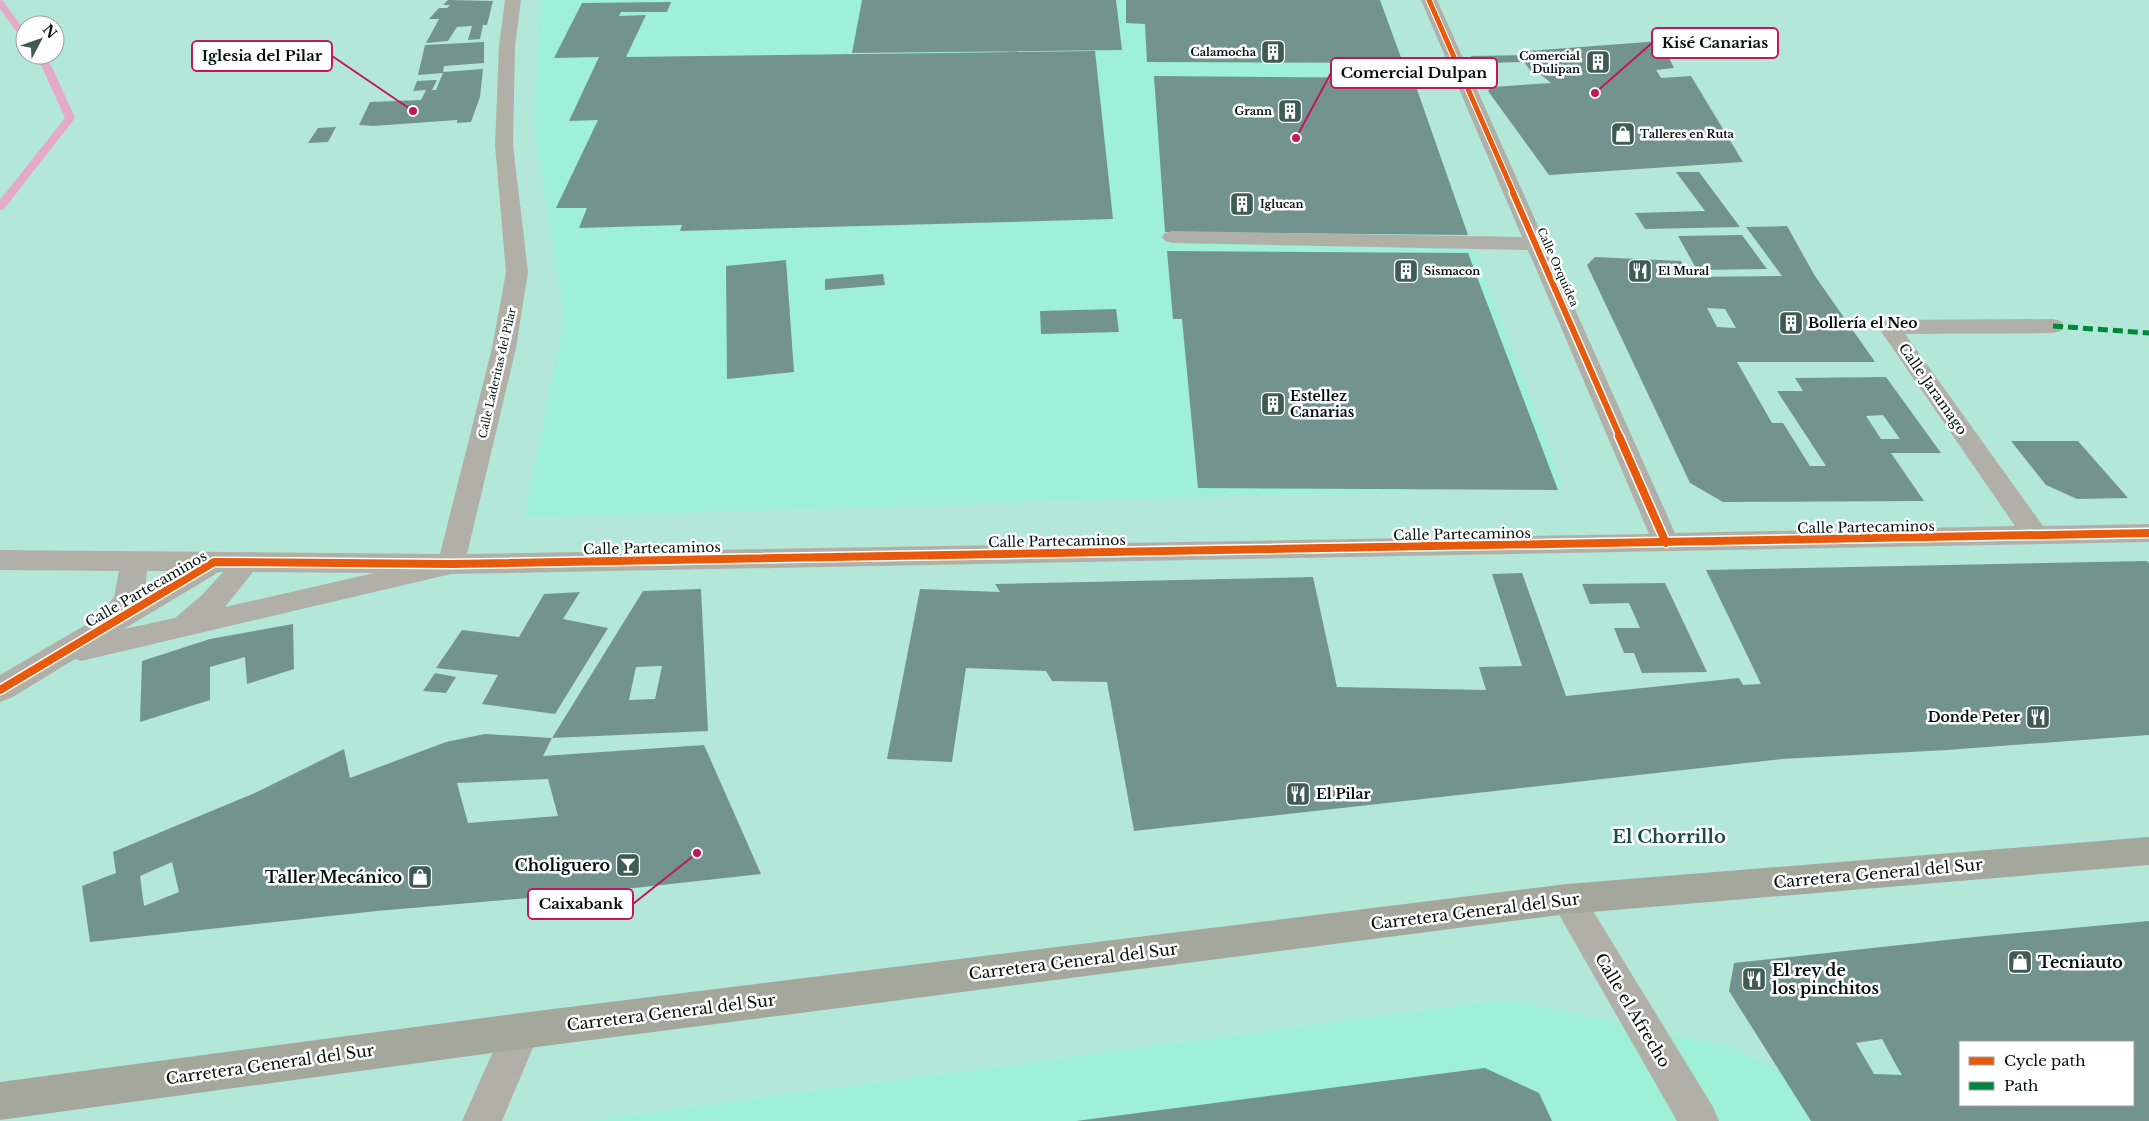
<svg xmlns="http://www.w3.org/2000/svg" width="2149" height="1121" font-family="'Libre Baskerville',serif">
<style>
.built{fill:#9ef0d7}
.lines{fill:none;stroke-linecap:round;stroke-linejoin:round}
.stream{fill:#e5aac7;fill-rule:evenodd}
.building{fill:#73948e;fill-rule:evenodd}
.minor{fill:#b1b0a8;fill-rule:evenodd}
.major{fill:#a3a79c;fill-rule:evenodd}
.quiet{stroke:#00873e;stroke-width:5;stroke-dasharray:10 5;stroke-linecap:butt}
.cycleway-far2-casing{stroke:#fff;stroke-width:7}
.cycleway-far1-casing{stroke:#fff;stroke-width:9}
.cycleway-casing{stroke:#fff;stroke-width:11}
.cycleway-far2{stroke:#e8590c;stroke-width:5}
.cycleway-far1{stroke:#e8590c;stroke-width:6}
.cycleway{stroke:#e8590c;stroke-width:8}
.labels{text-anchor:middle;stroke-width:5;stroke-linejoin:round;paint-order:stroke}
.far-poi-label{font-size:11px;font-weight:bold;fill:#00110b;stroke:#fff;text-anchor:start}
.far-street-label{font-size:11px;fill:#00110b;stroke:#fff}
.poi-label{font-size:14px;font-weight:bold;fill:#00110b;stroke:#fff;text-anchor:start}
.street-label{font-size:14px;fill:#00110b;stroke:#fff}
.near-poi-label{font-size:16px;font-weight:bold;fill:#00110b;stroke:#fff;text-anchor:end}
.near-street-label{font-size:16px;fill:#00110b;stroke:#fff}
.near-neighbourhood-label{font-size:18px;font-weight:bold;fill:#194d3f;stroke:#fff}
.leader{fill:none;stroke:#c2185b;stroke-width:2}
.callout-dot{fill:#c2185b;stroke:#fff;stroke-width:2}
.callout{fill:#fff;stroke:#c2185b;stroke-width:2}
.callout-label{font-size:15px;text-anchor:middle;font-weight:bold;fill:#00110b}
</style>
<rect width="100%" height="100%" fill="#b3e7d8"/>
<path class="built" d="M541,0H1381L1563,486L524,518L564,318L533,125Z
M1507,999L1734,1047L1779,1071L1960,1076V1105H2133V1085L2149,1086V1121H585Z"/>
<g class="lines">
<path class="stream" d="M0,0L3,1L25,31V40L22,39L0,9Z
M33,55H43L52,67L75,118L4,209L0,210V200L65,118L42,67Z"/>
</g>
<path class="building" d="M448,0L493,1L487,25H483L480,39L468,40L472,26L457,27L448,41L426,43L439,19H429L439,8H447L450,5H443Z
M862,0H1116L1122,50L852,53Z
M1126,0H1380L1403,63L1147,62L1145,24L1126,23Z
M671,2L667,12H621L619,16L646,15L626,57L1095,51L1113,219L680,231L682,225L579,228L587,208H556L598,120L569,121L599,57L554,58L582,3Z
M1661,41L1674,68L1656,70L1661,78L1691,76L1743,162L1549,175L1488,91L1491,87L1551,83L1540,74H1533L1524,62L1485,63L1494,75H1484L1471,56L1529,55L1527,51Z
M484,42V63L444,66L443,72L483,69L480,97L471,122L457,123V120L373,126L359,125L370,102L421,100L426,90L413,91L417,81L437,80L432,90H436L443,73L418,75L425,45Z
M1154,76L1413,78L1468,235L1165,232Z
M336,127L328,142L308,143L318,128Z
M1676,172H1699L1740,227L1645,229L1635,213L1705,211Z
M1787,226L1815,276L1875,362H1737L1772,423H1783L1810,466H1826L1777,391H1803L1795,378L1886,377L1941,453H1891L1924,501L1723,502L1690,483L1587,265L1595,257L1681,261L1689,277L1782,276L1746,227ZM1707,308L1725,309L1736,328L1717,327ZM1883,415L1900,439H1881L1866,416Z
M1742,235L1767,269L1697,270L1678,236Z
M1167,251L1468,253L1558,490L1198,488L1182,319H1173Z
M786,260L794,372L727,379L726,266Z
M883,274L885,285L825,290V279Z
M1116,309L1119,332L1041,334L1040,311Z
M2011,441H2078L2128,498L2077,499L2046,485Z
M2147,561L2149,563V735L1947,750L1782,759L1134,831L1107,682L1052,681L1046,671L966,668L952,762L887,759L920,589L1000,592L995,584L1313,577L1337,687L1486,690L1479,667L1522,666L1492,574L1522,573L1566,696L1739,678L1743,685L1761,684L1706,570Z
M1665,583L1707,672L1642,673L1634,653H1624L1614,628H1640L1629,603L1590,604L1582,584Z
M701,589L708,731L552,738L643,591ZM662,666L655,699L629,700L636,667Z
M580,592L563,619L608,628L555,714L482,704L498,675L436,668L462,630L519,637L544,594Z
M293,624L294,669L247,684L245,657L210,667V700L140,722L142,661L210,639Z
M435,673L456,677L446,693L423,691Z
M485,734L552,738L543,756L704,745L761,874L598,892L377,911L90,942L82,886L116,873L113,852L257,792L344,749L350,778L446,742ZM548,779L558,816L468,823L457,783ZM172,862L179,892L144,906L140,876Z
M2149,921V1121H1811L1729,991L1734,963L1974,937ZM1882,1039L1896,1065L1902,1075L1874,1074L1856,1043ZM1960,1042H2133V1105H1960Z
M1485,1068L1539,1093L1552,1121H1076Z"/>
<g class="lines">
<path class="minor" d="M505,0H521L515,46L513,145L528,272L516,348L467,554L1649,534L1528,250L1172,243L1165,241L1162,237L1165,233L1172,231L1522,237L1421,0H1437L1675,533L2015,526L1878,327L1881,322L1889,320L2053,319L2061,321L2064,326L2061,331L2053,333L1905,334L2043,526L2149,524V542L451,574L81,661L75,659L11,698L0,702V675L99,617L114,597L119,571L0,570V550L440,554L492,348L506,272L495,145L499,46ZM147,571H177L145,590ZM219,572H223L202,595L175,618L124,629ZM253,572L374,573L225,607Z
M1567,884L1579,888L1713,1107L1719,1121H1677L1550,899L1555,888Z
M521,1013L534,1018L540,1031L502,1121H462L508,1018Z"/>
<path class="major" d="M2149,837V865L1567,914L521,1049L0,1120V1082L521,1013L1567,884Z"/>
<path class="quiet" d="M2053,326L2149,333"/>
<defs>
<path id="cycleway-far2" d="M1429,0L1514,194"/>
<path id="cycleway-far1" d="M1513,193L1620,437"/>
<path id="cycleway" d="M1619,436L1666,543
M0,690L214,562L451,564L2149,533"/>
</defs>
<use href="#cycleway-far2" class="cycleway-far2-casing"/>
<use href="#cycleway-far1" class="cycleway-far1-casing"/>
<use href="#cycleway" class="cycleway-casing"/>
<use href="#cycleway-far2" class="cycleway-far2"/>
<use href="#cycleway-far1" class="cycleway-far1"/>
<use href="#cycleway" class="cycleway"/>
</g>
<defs>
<symbol id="building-square" viewBox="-11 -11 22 22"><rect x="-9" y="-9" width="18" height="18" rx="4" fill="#3f5c53" stroke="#fff"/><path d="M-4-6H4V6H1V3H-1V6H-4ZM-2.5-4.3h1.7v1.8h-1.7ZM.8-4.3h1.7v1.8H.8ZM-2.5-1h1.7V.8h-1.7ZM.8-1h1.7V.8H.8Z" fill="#fff"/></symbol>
<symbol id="shop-square" viewBox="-11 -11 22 22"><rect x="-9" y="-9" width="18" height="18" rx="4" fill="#3f5c53" stroke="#fff"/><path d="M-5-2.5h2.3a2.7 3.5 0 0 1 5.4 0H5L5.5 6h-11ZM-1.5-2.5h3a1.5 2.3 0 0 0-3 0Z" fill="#fff"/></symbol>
<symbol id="restaurant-square" viewBox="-11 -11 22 22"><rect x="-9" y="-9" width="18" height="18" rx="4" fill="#3f5c53" stroke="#fff"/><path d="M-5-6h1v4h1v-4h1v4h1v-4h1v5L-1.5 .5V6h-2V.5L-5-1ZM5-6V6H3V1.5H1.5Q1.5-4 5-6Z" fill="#fff"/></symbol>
<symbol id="bar-square" viewBox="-11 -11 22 22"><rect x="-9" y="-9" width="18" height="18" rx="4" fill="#3f5c53" stroke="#fff"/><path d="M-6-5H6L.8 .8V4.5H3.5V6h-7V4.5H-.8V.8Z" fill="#fff"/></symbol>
</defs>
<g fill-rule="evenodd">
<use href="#building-square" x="1259" y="38" width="28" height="28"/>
<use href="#building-square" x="1584" y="48" width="28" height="28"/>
<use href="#building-square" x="1276" y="97" width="28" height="28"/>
<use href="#shop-square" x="1609" y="120" width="28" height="28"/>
<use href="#building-square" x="1228" y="190" width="28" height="28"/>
<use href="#building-square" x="1392" y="257" width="28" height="28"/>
<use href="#restaurant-square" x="1626" y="257" width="28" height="28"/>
<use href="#building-square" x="1777" y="309" width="28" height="28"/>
<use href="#building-square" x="1259" y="390" width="28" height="28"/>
<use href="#restaurant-square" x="2024" y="703" width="28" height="28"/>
<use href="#restaurant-square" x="1284" y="780" width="28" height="28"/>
<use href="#bar-square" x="614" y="851" width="28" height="28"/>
<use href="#shop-square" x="406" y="863" width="28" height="28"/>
<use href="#shop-square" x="2006" y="948" width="28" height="28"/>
<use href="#restaurant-square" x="1740" y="965" width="28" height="28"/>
</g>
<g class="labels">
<g class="far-poi-label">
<text x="1256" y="56" text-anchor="end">Calamocha</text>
<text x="1580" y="60" text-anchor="end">Comercial<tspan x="1580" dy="13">Dulipan</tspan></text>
<text x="1272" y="115" text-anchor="end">Grann</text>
<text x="1640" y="138">Talleres en Ruta</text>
<text x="1260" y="208">Iglucan</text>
<text x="1424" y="275">Sismacon</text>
<text x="1658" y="275">El Mural</text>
</g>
<g class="far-street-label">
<text transform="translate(1558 267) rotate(66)" y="4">Calle Orquídea</text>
<text transform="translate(497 373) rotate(-77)" y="4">Calle Laderitas del Pilar</text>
</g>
<g class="poi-label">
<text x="1808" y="328">Bollería el Neo</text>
<text x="1290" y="401">Estellez<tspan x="1290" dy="16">Canarias</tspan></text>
<text x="2020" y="722" text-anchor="end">Donde Peter</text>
<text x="1316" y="799">El Pilar</text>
</g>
<g class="street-label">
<text transform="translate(1933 389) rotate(55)" y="5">Calle Jaramago</text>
<text transform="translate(1866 527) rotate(-1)" y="5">Calle Partecaminos</text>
<text transform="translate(1462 534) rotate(-1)" y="5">Calle Partecaminos</text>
<text transform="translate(1057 541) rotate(-1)" y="5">Calle Partecaminos</text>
<text transform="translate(652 548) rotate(-1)" y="5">Calle Partecaminos</text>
<text transform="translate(146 589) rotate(-30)" y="5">Calle Partecaminos</text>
</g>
<g class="near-poi-label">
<text x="610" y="871">Choliguero</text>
<text x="402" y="883">Taller Mecánico</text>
<text x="2038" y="968" text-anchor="start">Tecniauto</text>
<text x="1772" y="976" text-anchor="start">El rey de<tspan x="1772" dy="18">los pinchitos</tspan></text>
</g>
<g class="near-street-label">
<text transform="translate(1878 873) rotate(-5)" y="6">Carretera General del Sur</text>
<text transform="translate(1475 911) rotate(-7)" y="6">Carretera General del Sur</text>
<text transform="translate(1073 961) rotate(-7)" y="6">Carretera General del Sur</text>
<text transform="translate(1633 1010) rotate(59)" y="6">Calle el Afrecho</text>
<text transform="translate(671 1012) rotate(-7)" y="6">Carretera General del Sur</text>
<text transform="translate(270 1064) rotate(-8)" y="6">Carretera General del Sur</text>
</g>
<g class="near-neighbourhood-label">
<text x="1669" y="843">El Chorrillo</text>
</g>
</g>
<path class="leader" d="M1595 93L1652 43M413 111L332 56M1296 138L1331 73M697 853L633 904"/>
<g class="callout-dot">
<circle cx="1595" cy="93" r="5"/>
<circle cx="413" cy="111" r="5"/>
<circle cx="1296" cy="138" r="5"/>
<circle cx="697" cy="853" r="5"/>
</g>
<g class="callout">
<rect x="1652" y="28" width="126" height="30" rx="5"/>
<rect x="192" y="41" width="140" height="30" rx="5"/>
<rect x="1331" y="58" width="166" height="30" rx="5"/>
<rect x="528" y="889" width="105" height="30" rx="5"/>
</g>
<g class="callout-label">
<text x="1715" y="48">Kisé Canarias</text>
<text x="262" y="61">Iglesia del Pilar</text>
<text x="1414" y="78">Comercial Dulpan</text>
<text x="581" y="909">Caixabank</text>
</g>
<rect x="1959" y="1041" width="175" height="65" fill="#ffffff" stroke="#99a09d"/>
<rect x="1969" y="1057" width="25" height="8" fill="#e8590c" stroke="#99a09d"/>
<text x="2004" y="1066" font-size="15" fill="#00110b">Cycle path</text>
<rect x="1969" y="1082" width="25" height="8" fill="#00873e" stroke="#99a09d"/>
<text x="2004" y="1091" font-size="15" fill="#00110b">Path</text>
<g transform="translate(40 40) rotate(49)"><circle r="24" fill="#ffffff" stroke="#99a09d"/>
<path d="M0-4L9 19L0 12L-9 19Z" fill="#3f5c53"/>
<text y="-8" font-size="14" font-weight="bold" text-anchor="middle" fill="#00110b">N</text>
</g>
</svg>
